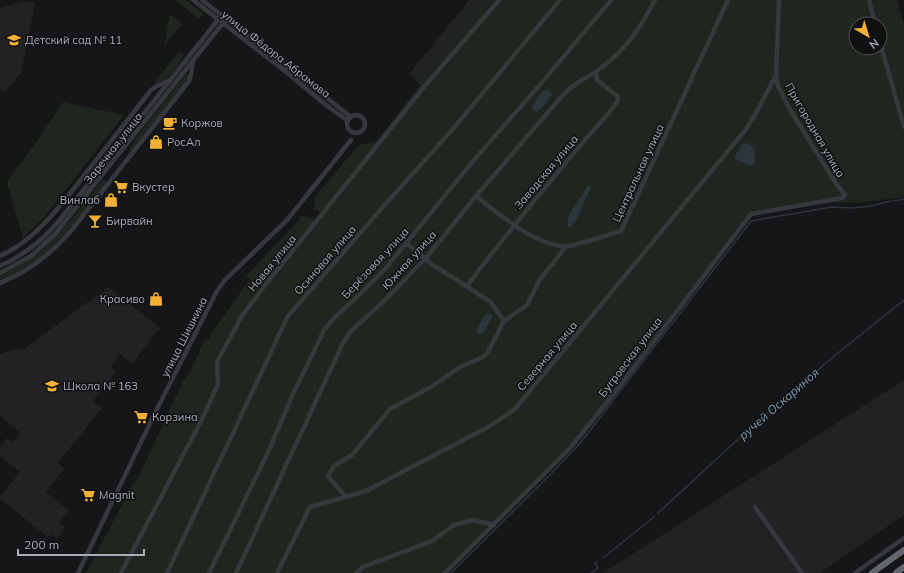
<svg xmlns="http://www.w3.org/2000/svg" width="904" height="573" font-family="Mulish,sans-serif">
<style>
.built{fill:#222225}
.green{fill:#1e261f;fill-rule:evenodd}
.water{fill:#2c353c}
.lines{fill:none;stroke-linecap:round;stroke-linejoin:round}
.stream{stroke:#2c353c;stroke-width:1.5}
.minor{stroke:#37383d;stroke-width:4.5}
.highway{stroke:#63666e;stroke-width:6}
.labels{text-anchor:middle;stroke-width:3;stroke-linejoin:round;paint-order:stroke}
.poi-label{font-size:11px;fill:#a8adb8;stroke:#111113;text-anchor:start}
.street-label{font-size:11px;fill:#a8adb8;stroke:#111113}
.water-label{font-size:12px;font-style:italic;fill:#7f9bb3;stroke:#111113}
</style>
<rect width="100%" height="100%" fill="#161618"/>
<path class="built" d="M469,0H486L421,85L409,74Z
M25,1L35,3L21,73L4,93L0,89V8Z
M108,287L160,328L132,364L120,354L111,366L116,371L93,401L102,408L58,463L64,469L46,492L69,511L59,523L66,528L57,539L51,534L48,537L0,499V497L20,472L0,456V448L7,438L13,443L21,433L0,416V354L20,348L23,350Z
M904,380V515L820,573H603Z"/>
<path class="green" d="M175,0H186L204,14L199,19Z
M486,0H897L904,24V197L858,203L832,202L752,215L579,442L448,573H86L132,485L139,476L182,383L191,370L205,339L211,340L210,335L250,279L246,276L294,225L298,222L301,216L316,219L321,213L313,209L316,195L359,145L376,142ZM856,24H880V48H856Z
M170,14L182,24L164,47Z
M180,52L184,55C177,67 169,82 154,83L177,53Z
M186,74L189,75L188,79L130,152L129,150L135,139Z
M63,102L124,115L45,216L23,238L7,182L39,138Z
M103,179L107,182C73,225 52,258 0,281V276C48,254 71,219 103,179Z"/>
<path class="water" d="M545,90H549L552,94L546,104L537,112L534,111L532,107L539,95Z
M747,143L754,148L755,163L751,166L735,159V156L742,144Z
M590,185C591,191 588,194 585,200C580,210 579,220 569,228C562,216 583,198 587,186Z
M490,313L493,315L485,331L480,335L476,333C477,326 483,321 485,314Z"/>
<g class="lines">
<path class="stream" d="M894,201L904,199
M658,513L747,431L833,357L904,300
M603,558L654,517
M451,573L550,475L581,442L751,221L832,207L853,208L871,206L891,201
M591,573L598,568L595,563L597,562"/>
<path class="minor" d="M193,0L285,71L326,105L348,121
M202,0L351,117
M869,0L875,24
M880,42L904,127
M347 124a9 9 0 1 1 18 0a9 9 0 1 1-18 0Z
M476,196C503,217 530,242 565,247
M406,243L433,265L491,302L504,321
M0,256C36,240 59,207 83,177C106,148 128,119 151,90L157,86L168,81
M0,266C23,256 42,241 59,221L221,16
M0,273L31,256L55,234L226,19
M0,283C28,272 51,254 71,231L189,81L191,75L193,60
M467,286C504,236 544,189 584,141C591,132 616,108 618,99L617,96L597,80L596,72
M345,496L328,476L334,466L352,455L390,409L431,387L460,367L479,359L487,354L504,321L527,305L540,279L558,257L565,247L592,240L621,231L728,0
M755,507L802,573
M78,573L154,415L217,291L225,280L287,220L351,140
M121,573L199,425L218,385L217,362L242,316L266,284L424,87L499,0
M167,573L288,316L389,200L452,130L560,0
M209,573L265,459L293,394L324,330L333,319L358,296L385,269L474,160L544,80L611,0
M236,573L343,343L350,332L385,300L426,258L476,196L562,96C566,92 571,87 576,84C582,79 590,76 597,71C624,52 640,29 655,0
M277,573L310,507L366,491L490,426L515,409L746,129L756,113L776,75
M356,573L363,567L432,541L454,525L473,520L494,525
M445,573L571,447L616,391L751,214L842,198L845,195L837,185L789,108L778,86L776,75L779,0
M855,573L904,538"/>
<path class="highway" d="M872,573L904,550
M896,573L904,567"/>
</g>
<defs>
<symbol id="school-bare" viewBox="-9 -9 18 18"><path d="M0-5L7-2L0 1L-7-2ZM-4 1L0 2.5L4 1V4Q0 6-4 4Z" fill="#f2b134" stroke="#111113" stroke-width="2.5" paint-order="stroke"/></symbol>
<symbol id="cafe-bare" viewBox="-9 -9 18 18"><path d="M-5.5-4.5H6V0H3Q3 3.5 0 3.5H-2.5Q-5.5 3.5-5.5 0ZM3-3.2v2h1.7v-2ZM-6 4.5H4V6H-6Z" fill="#f2b134" stroke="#111113" stroke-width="2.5" paint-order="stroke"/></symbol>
<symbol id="shop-bare" viewBox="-9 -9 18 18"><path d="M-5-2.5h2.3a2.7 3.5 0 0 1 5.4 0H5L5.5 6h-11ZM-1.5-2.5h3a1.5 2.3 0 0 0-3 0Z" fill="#f2b134" stroke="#111113" stroke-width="2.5" paint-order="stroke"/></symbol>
<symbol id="supermarket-bare" viewBox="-9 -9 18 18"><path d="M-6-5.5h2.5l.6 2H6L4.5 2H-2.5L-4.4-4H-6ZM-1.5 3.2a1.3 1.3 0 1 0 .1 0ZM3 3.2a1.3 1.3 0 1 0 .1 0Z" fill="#f2b134" stroke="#111113" stroke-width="2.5" paint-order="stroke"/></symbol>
<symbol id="bar-bare" viewBox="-9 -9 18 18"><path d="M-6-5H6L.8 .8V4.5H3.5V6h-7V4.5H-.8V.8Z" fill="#f2b134" stroke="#111113" stroke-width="2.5" paint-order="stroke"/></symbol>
</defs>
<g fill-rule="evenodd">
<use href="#school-bare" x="4" y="30" width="20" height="20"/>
<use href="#cafe-bare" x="160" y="113" width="20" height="20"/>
<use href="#shop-bare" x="146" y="132" width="20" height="20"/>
<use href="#supermarket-bare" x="111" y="177" width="20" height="20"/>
<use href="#shop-bare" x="101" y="190" width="20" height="20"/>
<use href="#bar-bare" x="85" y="211" width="20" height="20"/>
<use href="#shop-bare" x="146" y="289" width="20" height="20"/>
<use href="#school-bare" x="42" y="376" width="20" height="20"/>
<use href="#supermarket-bare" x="131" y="407" width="20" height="20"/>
<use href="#supermarket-bare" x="78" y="485" width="20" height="20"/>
</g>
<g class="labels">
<g class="poi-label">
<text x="25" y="44">Детский сад № 11</text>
<text x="181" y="127">Коржов</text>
<text x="167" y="146">РосАл</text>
<text x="132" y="191">Вкустер</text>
<text x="100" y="204" text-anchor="end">Винлаб</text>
<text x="106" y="225">Бирвайн</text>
<text x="145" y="303" text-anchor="end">Красиво</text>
<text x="63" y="390">Школа № 163</text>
<text x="152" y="421">Корзина</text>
<text x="99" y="499">Magnit</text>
</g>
<g class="street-label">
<text transform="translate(276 54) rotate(38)" y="4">улица Фёдора Абрамова</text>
<text transform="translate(815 130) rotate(60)" y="4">Пригородная улица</text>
<text transform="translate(113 148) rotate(-52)" y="4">Заречная улица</text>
<text transform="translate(546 172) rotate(-50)" y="4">Заводская улица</text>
<text transform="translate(638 173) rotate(-65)" y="4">Центральная улица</text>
<text transform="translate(325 260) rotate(-49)" y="4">Осиновая улица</text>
<text transform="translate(409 260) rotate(-48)" y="4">Южная улица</text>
<text transform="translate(272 263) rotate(-51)" y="4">Новая улица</text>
<text transform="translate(375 263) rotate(-47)" y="4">Берёзовая улица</text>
<text transform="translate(184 337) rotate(-63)" y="4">улица Шишкина</text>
<text transform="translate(547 356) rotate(-50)" y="4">Северная улица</text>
<text transform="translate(630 357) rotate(-53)" y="4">Бугровская улица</text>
</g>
<g class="water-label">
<text transform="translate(779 404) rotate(-41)" y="4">ручей Оскариноя</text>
</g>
</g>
<g transform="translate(868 36) rotate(142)"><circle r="19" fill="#111113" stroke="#4d4f55"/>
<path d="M0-3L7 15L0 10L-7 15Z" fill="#f2b134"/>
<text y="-6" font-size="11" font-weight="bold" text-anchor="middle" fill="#a8adb8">N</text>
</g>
<path d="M18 549v6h126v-6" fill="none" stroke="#a8adb8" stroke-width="2"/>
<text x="24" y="549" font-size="12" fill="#a8adb8" stroke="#111113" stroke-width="3" paint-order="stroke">200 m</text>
</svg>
